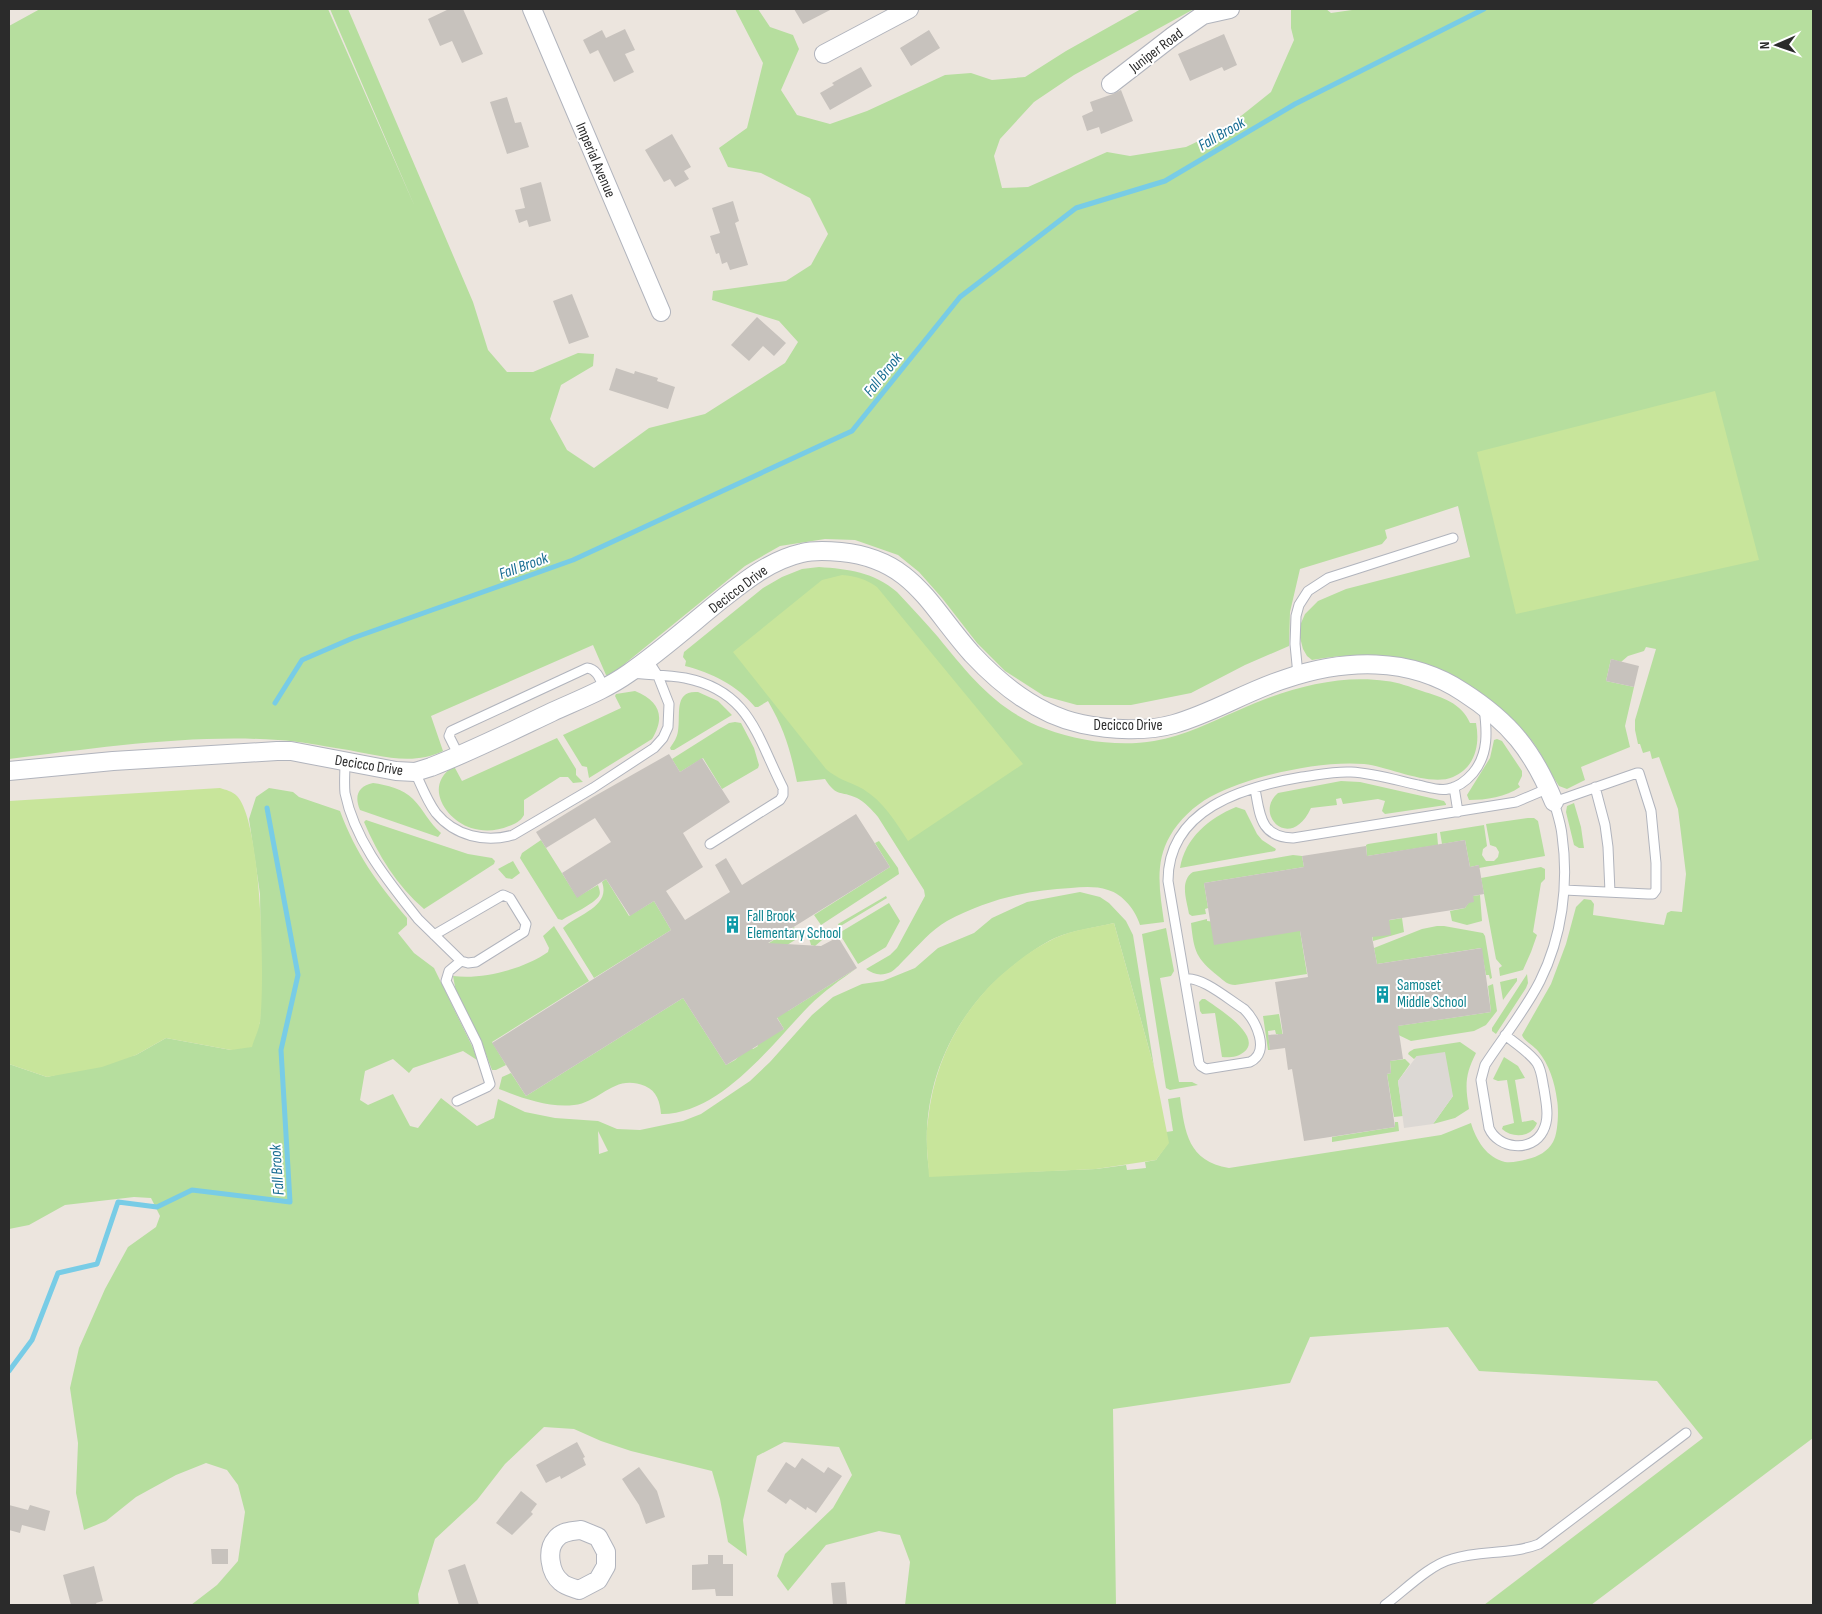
<svg xmlns="http://www.w3.org/2000/svg" width="1822" height="1614" font-family="'Sofia Sans Condensed',sans-serif">
<style>
.green{fill:#b6de9e;fill-rule:evenodd}
.pitch{fill:#c8e59b}
.plaza{fill:#dcd8d4}
.lines{fill:none;stroke-linecap:round;stroke-linejoin:round}
.stream{stroke:#78cce6;stroke-width:5}
.building{fill:#c7c2bd}
.service-casing{stroke:#b1b4bd;stroke-width:11}
.minor-casing{stroke:#b1b4bd;stroke-width:20}
.service{stroke:#fff;stroke-width:9}
.minor{stroke:#fff;stroke-width:18}
.labels{text-anchor:middle;stroke-width:4;stroke-linejoin:round;paint-order:stroke}
.street-label{font-size:15px;fill:#2b2b2b;stroke:#fff}
.culture-label{font-size:15px;fill:#0d838f;stroke:#fff;text-anchor:start}
.water-label{font-size:16px;font-style:italic;fill:#176c92;stroke:#fff}
</style>
<rect width="100%" height="100%" fill="#ece5de"/>
<path class="green" d="M40,9H328L415,207L330,9H348L473,302L488,350L507,372H533L578,353L594,354L593,366L561,385L550,419L567,450L594,468L649,428L705,414L785,363L798,342L779,321L712,300L713,291L786,281L811,265L828,234L810,198L761,173L728,167L719,148L747,128L763,63L735,9H758L770,27L793,35L799,49L781,90L797,115L830,124L867,111L945,75L971,73L992,80L1025,77L1066,51L1141,9H1194L1074,75L1034,102L1000,139L994,156L1002,188L1028,187L1107,152L1130,156L1186,147L1226,128L1271,92L1294,40L1291,28V9H1326L1331,13L1359,9H1813V1438L1591,1605H1484L1703,1438L1657,1381L1479,1371L1448,1327L1310,1337L1290,1383L1113,1409L1116,1605H905L910,1562L900,1535L879,1531L826,1545L788,1591L777,1576L785,1554L833,1508L852,1475L839,1447L784,1442L757,1456L743,1520L747,1556L728,1542L720,1499L712,1471L631,1451L601,1441L574,1429L544,1427L505,1464L477,1500L435,1539L418,1594L419,1605H191L217,1585L238,1561L245,1512L238,1485L227,1470L206,1463L176,1475L136,1497L106,1521L84,1530L76,1493L78,1443L70,1388L79,1348L105,1289L128,1247L156,1227L160,1216L151,1198L134,1197L65,1205L29,1225L9,1229V1064L47,1077L136,1055L166,1038L231,1050L260,1023L261,971L260,894L249,819L256,797L269,788L293,792L299,797L340,811C356,854 377,883 407,918V925L398,933L414,953L434,968L474,1050L477,1060L463,1051L413,1068L409,1073L393,1059L365,1071L360,1100L368,1105L393,1094L410,1126L418,1128L441,1098L477,1126L494,1118L498,1099L525,1112L555,1118L598,1121L617,1129L640,1130L683,1121L701,1114L750,1081L770,1062L812,1015L833,997L862,984L883,981L915,968L938,948L974,933L992,918L1027,902L1080,892L1100,897L1109,903L1126,921L1133,935L1154,1067L1114,923C1095,928 1073,930 1055,938C1040,945 1027,955 1014,965C949,1016 916,1095 930,1176L1096,1169L1126,1165L1127,1170L1146,1168L1145,1162L1156,1160L1168,1143L1166,1132L1173,1131L1168,1099L1180,1097C1185,1133 1188,1161 1229,1168L1441,1135L1471,1123C1476,1140 1487,1158 1505,1162C1512,1163 1522,1161 1528,1159C1538,1157 1548,1151 1553,1142C1558,1134 1559,1110 1557,1100C1555,1083 1549,1064 1538,1051C1533,1045 1524,1041 1522,1035L1551,984L1566,944L1576,907L1584,899L1591,900L1594,904L1593,915L1664,925L1667,913L1671,911L1682,912L1686,874L1678,809L1659,757L1652,759L1650,751L1643,753L1640,744H1638L1635,730V720L1656,649L1646,647L1644,651L1628,656L1621,662L1611,659L1606,681L1634,687L1625,726L1630,747L1581,767L1585,780L1567,789L1559,786C1547,769 1541,750 1527,735C1469,668 1398,645 1312,660L1307,656L1303,649L1298,630L1305,614L1318,601L1346,589L1470,557L1458,506L1385,530L1387,538L1382,544L1300,569L1290,612L1289,646L1245,665L1191,693L1131,705H1077L1044,696L1005,671L977,643L942,598L919,572L898,555L855,540L825,539L780,546L745,566L611,675H606L593,645L431,716L443,751C411,767 375,754 342,749C321,746 300,741 278,740C192,734 95,748 9,759V26ZM598,1131L608,1151L599,1154Z
M819,567C848,569 874,572 897,592C911,607 925,622 938,637C969,675 997,711 1046,729C1079,741 1119,747 1154,741C1184,736 1211,722 1239,710C1283,690 1336,674 1386,681C1398,682 1410,687 1422,691C1441,697 1462,703 1470,723H1476C1480,744 1476,767 1453,777C1430,787 1390,767 1364,764C1320,760 1249,776 1210,797C1194,806 1179,820 1170,836C1154,863 1160,893 1164,922L1140,925C1136,911 1123,894 1108,890C1096,886 1083,887 1071,888C1027,890 986,900 947,921C931,930 918,946 905,959C901,963 896,969 891,972C882,976 874,975 866,969L890,955L897,948L925,896L924,890L878,817C872,810 865,802 857,798C840,790 837,798 825,779L797,782C790,749 785,731 768,701L758,707H755C737,685 712,673 685,666L686,661L683,657L684,652L763,588L782,577L802,569Z
M635,691C659,701 666,716 652,739L589,778L587,767L582,766L563,735L621,708L615,696L616,694Z
M698,692L718,701L732,715L674,750H671L670,748C674,742 677,738 678,731C681,715 673,690 698,692Z
M735,722L741,723L754,748L759,765L758,768L722,789L703,758L680,772L672,759L729,723Z
M557,738L576,769V775L583,782L573,783L568,777H560L524,800V815C521,821 515,824 509,826C497,831 484,832 471,828C446,820 423,786 453,767L455,768L462,781Z
M1497,739L1502,741L1522,771V776L1518,784L1520,787C1506,797 1486,800 1469,800L1467,795L1490,758L1494,740Z
M1341,781L1360,782L1444,801L1446,804V805L1385,814L1382,811L1385,801L1378,799L1343,804L1341,798L1336,799L1337,805L1311,808C1290,853 1253,814 1278,793Z
M373,783C387,785 403,789 413,799C424,810 429,823 441,833L438,837L360,810C354,796 358,786 373,783Z
M1574,803L1581,827L1584,848H1579L1574,845L1566,812L1567,806Z
M1236,807L1245,810L1257,834L1262,840L1276,849L1275,851L1180,868C1185,838 1209,818 1236,807Z
M1528,818H1534L1538,821L1545,856L1479,868V865L1470,867L1465,840L1442,844L1440,832L1484,825L1487,846L1483,849L1482,855L1486,861H1494L1498,857L1499,852L1496,847L1490,845L1486,824Z
M366,820L468,854L492,858L495,861L494,864L424,909C397,886 378,855 364,822Z
M1437,833L1438,845L1367,856L1366,845L1368,844Z
M541,840L577,897L598,885C599,889 601,892 599,896C594,904 570,915 562,920L558,919L520,858L522,853Z
M879,841L898,868L899,874L821,925L814,915L890,867L875,843Z
M1293,855L1302,856L1304,867L1204,883L1208,908L1205,909L1206,914L1192,916L1189,914C1187,901 1179,881 1193,872Z
M513,861L520,873L512,879L506,878L498,869Z
M1541,867L1545,869V879L1541,883L1533,932L1537,935L1531,952L1523,970L1500,976L1499,968L1502,966L1496,959L1481,878Z
M606,879L629,916L654,901L671,930L594,978L563,928C578,914 611,907 602,882Z
M1480,895L1482,921L1467,925L1452,921L1450,911L1465,908L1473,896Z
M886,896L887,898L839,927L838,924Z
M889,903L900,921L886,947L858,964L839,933Z
M1402,918L1404,932L1373,941L1370,919L1379,922Z
M1207,919V921L1300,931L1307,974L1235,985C1228,985 1224,981 1218,976C1196,958 1194,952 1191,923Z
M554,926L589,981L492,1042L506,1065L496,1070H492L480,1039L456,992L453,976C482,980 524,969 548,952L549,948L543,936Z
M1437,926H1444L1483,933L1485,936L1492,978L1490,979L1489,975H1486L1481,948L1377,964L1374,948L1422,929Z
M794,927L800,937L774,953L752,954Z
M825,928L829,934L828,935L815,946L811,945L809,938Z
M1166,928L1174,971L1171,976L1160,978L1179,1082H1192L1198,1085L1170,1090L1166,1088L1142,934Z
M857,968C840,980 824,991 809,1006C772,1044 720,1115 661,1114C660,1102 657,1091 645,1086C614,1073 601,1102 574,1105C549,1108 522,1098 499,1089L502,1077L511,1073L526,1096L683,998L726,1065L735,1060L750,1046L753,1049L758,1046L756,1042L784,1029L760,989L769,983L788,1011Z
M1527,974L1528,983L1526,988L1496,1034L1492,1031V1028Z
M1517,978V981L1503,1000L1500,982Z
M1493,984L1497,1011L1486,1025L1474,1031L1411,1041L1384,1028L1491,1012L1488,986Z
M1205,999C1216,1007 1264,1036 1244,1052C1238,1057 1229,1058 1222,1057L1215,1013L1202,1014L1200,1011L1199,1002L1202,999Z
M1279,1014L1285,1048H1280L1278,1034H1276L1275,1030L1268,1031L1270,1050H1268L1263,1016Z
M1460,1042L1476,1053C1465,1075 1465,1085 1469,1109L1455,1118L1433,1124L1453,1096L1417,1056L1414,1059L1408,1054L1409,1052L1414,1049Z
M1504,1057L1518,1066L1525,1078L1515,1080L1522,1122L1533,1120L1537,1123C1532,1137 1513,1139 1502,1129L1503,1126L1514,1123L1507,1080L1498,1081L1493,1079Z
M1405,1059L1410,1064L1398,1081L1403,1116L1394,1117L1387,1074L1391,1073L1390,1061Z
M1395,1122H1398L1399,1131L1332,1142V1137L1395,1127Z"/>
<path class="pitch" d="M1715,391L1759,560L1516,614L1477,452Z
M842,575C856,576 866,579 877,587L1023,764L908,841C895,821 884,802 863,789C850,782 837,779 826,769L733,652L822,580Z
M220,788C226,790 232,791 237,796C262,822 265,983 260,1022C259,1030 254,1039 252,1047L231,1050L166,1038L136,1055L102,1067L47,1077L9,1064V801Z
M1114,923L1154,1067L1169,1143L1156,1160L1096,1169L929,1177C928,1158 925,1138 928,1120C934,1064 958,1015 999,977C1016,962 1034,948 1055,938C1073,930 1095,927 1114,923Z"/>
<path class="plaza" d="M1445,1052L1453,1096L1433,1124L1404,1128L1398,1081L1417,1056Z"/>
<g class="lines">
<path class="stream" d="M275,703L302,660L353,638L573,560L852,431L960,297L1076,208L1165,181L1295,104L1484,9
M9,1371L32,1340L58,1273L97,1264L118,1202L157,1207L192,1190L290,1202L281,1050L298,975L267,808"/>
</g>
<path class="building" d="M449,9H463L483,54L462,63L452,41L440,46L428,19Z
M794,9H832L803,24Z
M625,29L635,50L625,54L634,72L614,82L598,50L590,54L583,40L602,30L606,38Z
M929,30L940,48L911,66L900,48Z
M1224,34L1237,65L1224,71L1222,67L1190,81L1178,54Z
M861,67L872,86L830,110L820,93L834,85L832,83Z
M1121,90L1133,121L1101,134L1099,127L1087,131L1082,116L1093,111L1090,102L1113,94Z
M507,97L515,123L521,122L529,147L507,154L490,102Z
M672,134L691,167L684,171L689,179L675,187L670,179L664,182L645,150Z
M541,182L551,221L529,227L527,220L519,223L515,210L525,208L520,188Z
M733,201L739,221L735,223L748,265L730,270L727,262L722,264L719,253L716,254L710,236L720,233L712,208Z
M572,294L589,337L569,344L553,301Z
M757,317L786,343L774,356L763,346L749,361L731,345Z
M616,368L634,374L635,371L658,378L657,381L675,387L668,409L609,390Z
M1611,659L1639,666L1634,687L1606,681Z
M669,754L680,772L702,758L730,802L683,833L703,867L666,891L685,920L730,892L715,865L726,858L742,885L856,814L890,867L768,943L821,946L838,937L857,968L777,1018L784,1029L726,1065L683,998L526,1096L492,1043L671,930L654,901L630,916L606,879L577,898L562,873L611,842L595,818L546,848L536,832L593,797Z
M1465,840L1470,867L1479,865L1484,894L1473,896L1474,902L1469,903L1465,908L1389,920L1391,935L1372,937L1377,964L1482,948L1491,1012L1398,1026L1403,1059L1390,1061L1391,1073L1387,1074L1395,1127L1304,1141L1292,1069L1288,1070L1285,1048L1270,1050L1268,1035L1283,1034L1275,982L1308,977L1300,931L1214,945L1204,883L1304,867L1302,856L1366,846L1367,856Z
M577,1442L585,1457L583,1458L586,1465L561,1479L560,1476L546,1483L536,1465Z
M802,1458L824,1473L828,1467L842,1476L816,1513L807,1507L806,1510L790,1499L786,1504L767,1491L786,1462L795,1468Z
M639,1467L657,1491L665,1517L646,1524L639,1505L622,1479Z
M521,1491L537,1504L531,1512L533,1514L512,1535L496,1523Z
M9,1505L28,1510L30,1505L50,1511L45,1531L22,1525L20,1533L9,1530Z
M211,1549H228V1564H212Z
M708,1555H723V1564H733V1596H716L715,1589L692,1590V1565L708,1564Z
M465,1564L479,1605H459L448,1570Z
M94,1566L103,1601L96,1603L97,1605H71L63,1575Z
M845,1582L847,1605H833L831,1583Z"/>
<g class="lines">
<defs>
<path id="service" d="M631,673C649,675 668,675 685,678C750,691 757,737 783,788V795L780,800L710,844
M1298,675L1295,644L1296,616L1299,605L1308,591L1328,578L1453,538
M459,756L449,736L451,731L587,668C597,669 600,679 604,688
M345,762C345,773 344,783 345,793C355,842 389,882 418,919L461,961L468,963L476,962L524,932L526,924L510,898L503,895L434,935
M415,772C421,785 427,801 436,813C455,836 485,843 513,835L593,788L654,748L663,738L668,727L669,704L658,676L647,659
M1454,787L1458,812
M1595,787L1605,825L1608,847L1610,892
M1255,789C1260,815 1260,837 1293,838L1516,802L1549,788
M1185,979C1202,976 1229,1000 1244,1009C1256,1021 1271,1052 1250,1062L1206,1069L1201,1066L1199,1063L1168,881C1168,809 1243,787 1302,777C1318,775 1334,771 1351,772C1373,773 1396,780 1418,785C1428,787 1438,791 1448,789C1458,787 1467,780 1473,773C1489,754 1487,730 1484,708
M1505,1035C1516,1044 1529,1052 1537,1063C1542,1071 1542,1080 1544,1089C1546,1103 1550,1118 1543,1131C1532,1153 1498,1149 1489,1128L1481,1080L1485,1065C1502,1039 1526,1009 1540,981C1562,937 1569,884 1562,835C1561,824 1557,813 1554,802L1637,773H1639L1651,811L1656,863V890L1653,894H1648L1564,890
M457,1101L487,1087L490,1084L477,1043L446,981L449,971L461,961
M1385,1605C1404,1591 1429,1565 1452,1559C1480,1550 1511,1555 1539,1544L1686,1433"/>
<path id="minor" d="M532,9L661,312
M824,54L909,9
M1111,84L1173,36L1203,15L1230,9
M9,771L113,761L277,751H291L396,771L415,772L431,767C472,751 512,731 552,712C578,700 605,690 629,673C661,651 691,624 722,599C746,580 771,560 802,553C814,550 829,551 841,552C913,559 929,606 972,654C1002,686 1038,715 1082,724C1111,730 1146,732 1174,724C1213,713 1247,691 1285,679C1344,659 1409,656 1463,692C1510,722 1533,751 1554,802
M581,1530L598,1537L606,1552V1566L598,1580L579,1590C573,1588 565,1586 561,1582C550,1573 546,1550 556,1539C562,1531 573,1531 581,1530Z"/>
</defs>
<use href="#service" class="service-casing"/>
<use href="#minor" class="minor-casing"/>
<use href="#service" class="service"/>
<use href="#minor" class="minor"/>
</g>
<defs>
<symbol id="building-bare" viewBox="-9 -9 18 18"><path d="M-4-6H4V6H1V3H-1V6H-4ZM-2.5-4.3h1.7v1.8h-1.7ZM.8-4.3h1.7v1.8H.8ZM-2.5-1h1.7V.8h-1.7ZM.8-1h1.7V.8H.8Z" fill="#0f9aa8" stroke="#fff" stroke-width="2.5" paint-order="stroke"/></symbol>
</defs>
<g fill-rule="evenodd">
<use href="#building-bare" x="720" y="912" width="25" height="25"/>
<use href="#building-bare" x="1370" y="982" width="25" height="25"/>
</g>
<g class="labels">
<g class="street-label">
<text transform="translate(1156 50) rotate(-37)" y="5">Juniper Road</text>
<text transform="translate(596 160) rotate(67)" y="5">Imperial Avenue</text>
<text transform="translate(738 589) rotate(-37)" y="5">Decicco Drive</text>
<text x="1128" y="730">Decicco Drive</text>
<text transform="translate(369 765) rotate(9)" y="5">Decicco Drive</text>
</g>
<g class="culture-label">
<text x="747" y="921">Fall Brook<tspan x="747" dy="17">Elementary School</tspan></text>
<text x="1397" y="990">Samoset<tspan x="1397" dy="17">Middle School</tspan></text>
</g>
<g class="water-label">
<text transform="translate(1221 133) rotate(-30)" y="6">Fall Brook</text>
<text transform="translate(882 374) rotate(-51)" y="6">Fall Brook</text>
<text transform="translate(523 565) rotate(-20)" y="6">Fall Brook</text>
<text transform="translate(276 1170) rotate(-94)" y="6">Fall Brook</text>
</g>
</g>
<rect width="1822" height="1614" fill="none" stroke="#2b2b2b" stroke-width="20"/>
<g transform="translate(1777 45) rotate(268)" stroke="#ffffff" stroke-width="4" paint-order="stroke">
<path d="M0-4L9 19L0 12L-9 19Z" fill="#2b2b2b"/>
<text y="-8" font-size="14" font-weight="bold" text-anchor="middle" fill="#2b2b2b">N</text>
</g>
</svg>
